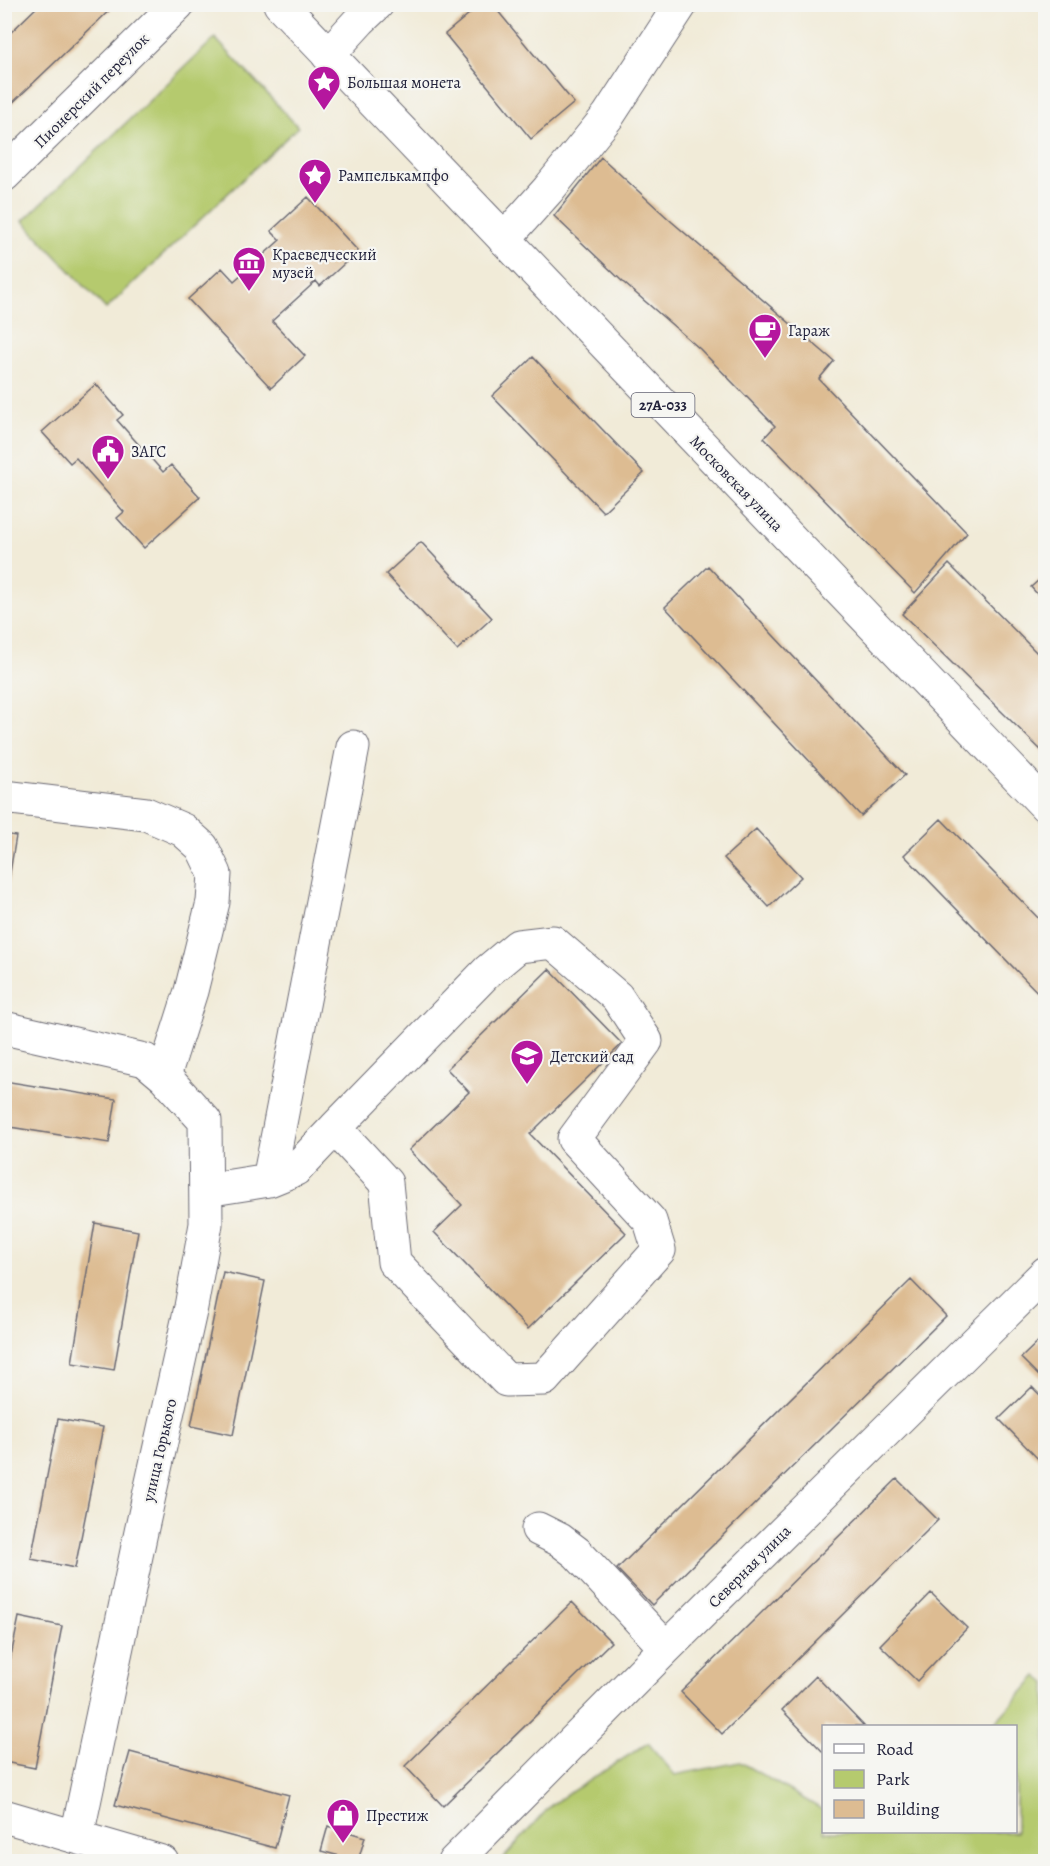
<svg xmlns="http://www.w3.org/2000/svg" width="1050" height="1866" font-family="Alegreya,serif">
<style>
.green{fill:#b5ca6e;stroke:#6c7654;stroke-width:1.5}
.building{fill:#ddbc92}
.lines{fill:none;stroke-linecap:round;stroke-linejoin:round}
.minor-casing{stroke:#6a6872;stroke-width:35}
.major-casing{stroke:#6a6872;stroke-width:35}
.minor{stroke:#fff;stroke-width:33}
.major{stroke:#fff;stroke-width:33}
.labels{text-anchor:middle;stroke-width:4.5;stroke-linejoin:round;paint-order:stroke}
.shield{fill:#f6f6f2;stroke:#626272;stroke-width:1.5}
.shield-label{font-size:15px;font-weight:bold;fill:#22223b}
.poi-label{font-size:16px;fill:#22223b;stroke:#f6f6f2;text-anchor:start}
.street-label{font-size:16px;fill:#22223b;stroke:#f6f6f2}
</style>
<rect width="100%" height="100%" fill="#f6f6f2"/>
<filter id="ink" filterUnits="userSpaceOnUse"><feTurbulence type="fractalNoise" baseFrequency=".0167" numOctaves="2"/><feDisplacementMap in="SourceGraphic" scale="12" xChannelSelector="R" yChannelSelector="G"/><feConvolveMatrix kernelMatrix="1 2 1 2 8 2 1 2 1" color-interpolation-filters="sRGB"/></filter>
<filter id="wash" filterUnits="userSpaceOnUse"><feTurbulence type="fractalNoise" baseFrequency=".008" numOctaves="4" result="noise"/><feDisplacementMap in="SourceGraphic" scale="24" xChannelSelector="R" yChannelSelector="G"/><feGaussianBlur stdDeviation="1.35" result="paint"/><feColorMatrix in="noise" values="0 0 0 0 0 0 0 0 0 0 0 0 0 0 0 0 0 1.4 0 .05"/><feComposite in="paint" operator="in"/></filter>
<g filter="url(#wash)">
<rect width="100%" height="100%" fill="#f1ebd8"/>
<path class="green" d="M215,38L298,127L106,309L23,221Z
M1037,1676L1046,1683L1045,1861H501L552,1804L648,1743L675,1775L740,1762L823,1810L824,1832H1016V1726H992Z"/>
<g id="blocks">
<path class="building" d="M40,4H116L4,111V39Z
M481,4H492L574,103L531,139L445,34Z
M601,157L672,222L834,361L819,379L967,533L915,593L764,438L775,426L700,349L624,283L554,216Z
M308,197L358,251L320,286L316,281L272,321L305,356L271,388L188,299L222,268L234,281L280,240L271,231Z
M533,357L644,473L603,512L492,396Z
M96,384L123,415L117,420L163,472L171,465L200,497L144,548L117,518L124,512L102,487L76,458L70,463L42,432Z
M421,542L492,618L457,650L386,574Z
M949,564L1046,662V755L902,614Z
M708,566L905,775L861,816L665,607Z
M1046,574V604L1031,587Z
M941,819L1046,926V1001L904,855Z
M756,829L801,877L769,907L724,858Z
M4,834L16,836L6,897H4Z
M549,969L622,1044L530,1134L626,1233L528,1329L434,1232L462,1205L409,1150L469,1092L447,1069Z
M4,1081L116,1099L109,1143L4,1126Z
M95,1223L138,1231L114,1370L72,1363Z
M223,1272L265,1281L233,1435L191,1426Z
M911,1280L946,1316L652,1605L617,1569Z
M1046,1334V1383L1021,1358Z
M1032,1387L1046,1401V1467L999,1419Z
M58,1419L103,1427L75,1568L31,1559Z
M897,1479L938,1520L722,1734L681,1692Z
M931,1593L967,1628L917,1681L880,1645Z
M572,1602L611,1642L443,1806L405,1766Z
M19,1617L62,1626L35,1768L4,1762V1690Z
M816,1676L864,1726H824V1753L782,1710Z
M130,1752L289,1795L275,1848L115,1805Z
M328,1826L365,1837L358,1861L321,1851Z"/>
</g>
</g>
<g filter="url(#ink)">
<use href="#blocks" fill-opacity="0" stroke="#6a6872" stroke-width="1.5"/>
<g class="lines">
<defs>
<path id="minor" d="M328,55L360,20L377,4
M4,175L178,4
M504,239L548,190L608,116L681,4
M4,797L146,814L183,830L202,847L215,874L213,902L191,991L164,1076
M4,1028L145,1060L164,1076L205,1121L206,1224L191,1307L141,1532L77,1836
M269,1180L296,1169L335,1128L386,1183L394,1262L506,1380L544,1379L659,1250L650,1221L574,1139L646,1041L617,997L553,942L518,946L488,971L335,1128
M206,1190L269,1180L353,747
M538,1529L560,1540L577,1553L666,1648
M4,1816L162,1862
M454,1862L666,1648L1046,1273"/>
<path id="major" d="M280,4L1046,806"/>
</defs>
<use href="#minor" class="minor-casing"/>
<use href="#major" class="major-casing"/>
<use href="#minor" class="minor"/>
<use href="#major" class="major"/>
</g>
</g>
<defs>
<symbol id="sight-pin" viewBox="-11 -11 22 30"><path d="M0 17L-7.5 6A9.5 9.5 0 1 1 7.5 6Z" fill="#b5179e" stroke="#f6f6f2"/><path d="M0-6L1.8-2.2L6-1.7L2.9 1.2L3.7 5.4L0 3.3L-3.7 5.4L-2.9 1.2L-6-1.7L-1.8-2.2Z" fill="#fff"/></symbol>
<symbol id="museum-pin" viewBox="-11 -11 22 30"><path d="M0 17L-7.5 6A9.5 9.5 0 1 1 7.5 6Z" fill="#b5179e" stroke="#f6f6f2"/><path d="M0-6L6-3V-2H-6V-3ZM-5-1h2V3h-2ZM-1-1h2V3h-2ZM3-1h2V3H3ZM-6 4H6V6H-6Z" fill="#fff"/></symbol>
<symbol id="cafe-pin" viewBox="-11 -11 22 30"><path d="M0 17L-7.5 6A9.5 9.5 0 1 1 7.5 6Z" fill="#b5179e" stroke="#f6f6f2"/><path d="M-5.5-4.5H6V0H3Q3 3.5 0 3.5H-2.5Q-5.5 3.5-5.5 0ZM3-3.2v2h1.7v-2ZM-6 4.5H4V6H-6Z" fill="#fff"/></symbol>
<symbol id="civic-pin" viewBox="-11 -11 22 30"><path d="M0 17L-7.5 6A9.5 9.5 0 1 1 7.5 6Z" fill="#b5179e" stroke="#f6f6f2"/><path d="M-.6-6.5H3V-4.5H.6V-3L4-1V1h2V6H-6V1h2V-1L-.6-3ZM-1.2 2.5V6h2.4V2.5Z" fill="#fff"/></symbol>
<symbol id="school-pin" viewBox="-11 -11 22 30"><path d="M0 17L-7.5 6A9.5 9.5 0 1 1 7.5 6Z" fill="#b5179e" stroke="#f6f6f2"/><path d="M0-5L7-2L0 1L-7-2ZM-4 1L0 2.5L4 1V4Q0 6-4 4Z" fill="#fff"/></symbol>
<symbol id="shop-pin" viewBox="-11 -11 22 30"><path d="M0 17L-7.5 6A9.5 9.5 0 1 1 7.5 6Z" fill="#b5179e" stroke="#f6f6f2"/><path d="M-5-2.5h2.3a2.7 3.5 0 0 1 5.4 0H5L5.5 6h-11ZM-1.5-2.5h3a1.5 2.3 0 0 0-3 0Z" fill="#fff"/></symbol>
</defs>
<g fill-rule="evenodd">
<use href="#sight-pin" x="305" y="63" width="38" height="52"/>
<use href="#sight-pin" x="296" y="156" width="38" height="52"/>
<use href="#museum-pin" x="230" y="244" width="38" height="52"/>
<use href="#cafe-pin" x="746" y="311" width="38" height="52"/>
<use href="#civic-pin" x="89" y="432" width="38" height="52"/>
<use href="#school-pin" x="508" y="1037" width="38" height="52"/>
<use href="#shop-pin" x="324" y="1796" width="38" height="52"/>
</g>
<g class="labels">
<rect class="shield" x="631.5" y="393" width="63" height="24" rx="4.5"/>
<g class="shield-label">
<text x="663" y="410">27А-033</text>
</g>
<g class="poi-label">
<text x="347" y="88">Большая монета</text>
<text x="338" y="181">Рампелькампфо</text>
<text x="272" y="260">Краеведческий<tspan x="272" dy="18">музей</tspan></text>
<text x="788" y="336">Гараж</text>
<text x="131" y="457">ЗАГС</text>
<text x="550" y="1062">Детский сад</text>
<text x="366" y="1821">Престиж</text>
</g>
<g class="street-label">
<text transform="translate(91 90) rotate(-45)" y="6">Пионерский переулок</text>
<text transform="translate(737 483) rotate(46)" y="6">Московская улица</text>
<text transform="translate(159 1450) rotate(-77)" y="6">улица Горького</text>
<text transform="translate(749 1566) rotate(-45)" y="6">Северная улица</text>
</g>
</g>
<rect width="1050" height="1866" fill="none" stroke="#f6f6f2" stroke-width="24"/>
<rect x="822" y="1725" width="195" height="108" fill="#f6f6f2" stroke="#a1a1a9" stroke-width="1.5"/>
<rect x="834" y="1744" width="30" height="9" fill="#ffffff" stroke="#a1a1a9" stroke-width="1.5"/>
<text x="876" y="1755" font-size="18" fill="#22223b">Road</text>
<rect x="834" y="1770" width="30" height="18" fill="#b5ca6e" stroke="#a1a1a9" stroke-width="1.5"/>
<text x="876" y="1785" font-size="18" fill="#22223b">Park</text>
<rect x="834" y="1800" width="30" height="18" fill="#ddbc92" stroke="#a1a1a9" stroke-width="1.5"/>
<text x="876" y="1815" font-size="18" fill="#22223b">Building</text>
</svg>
